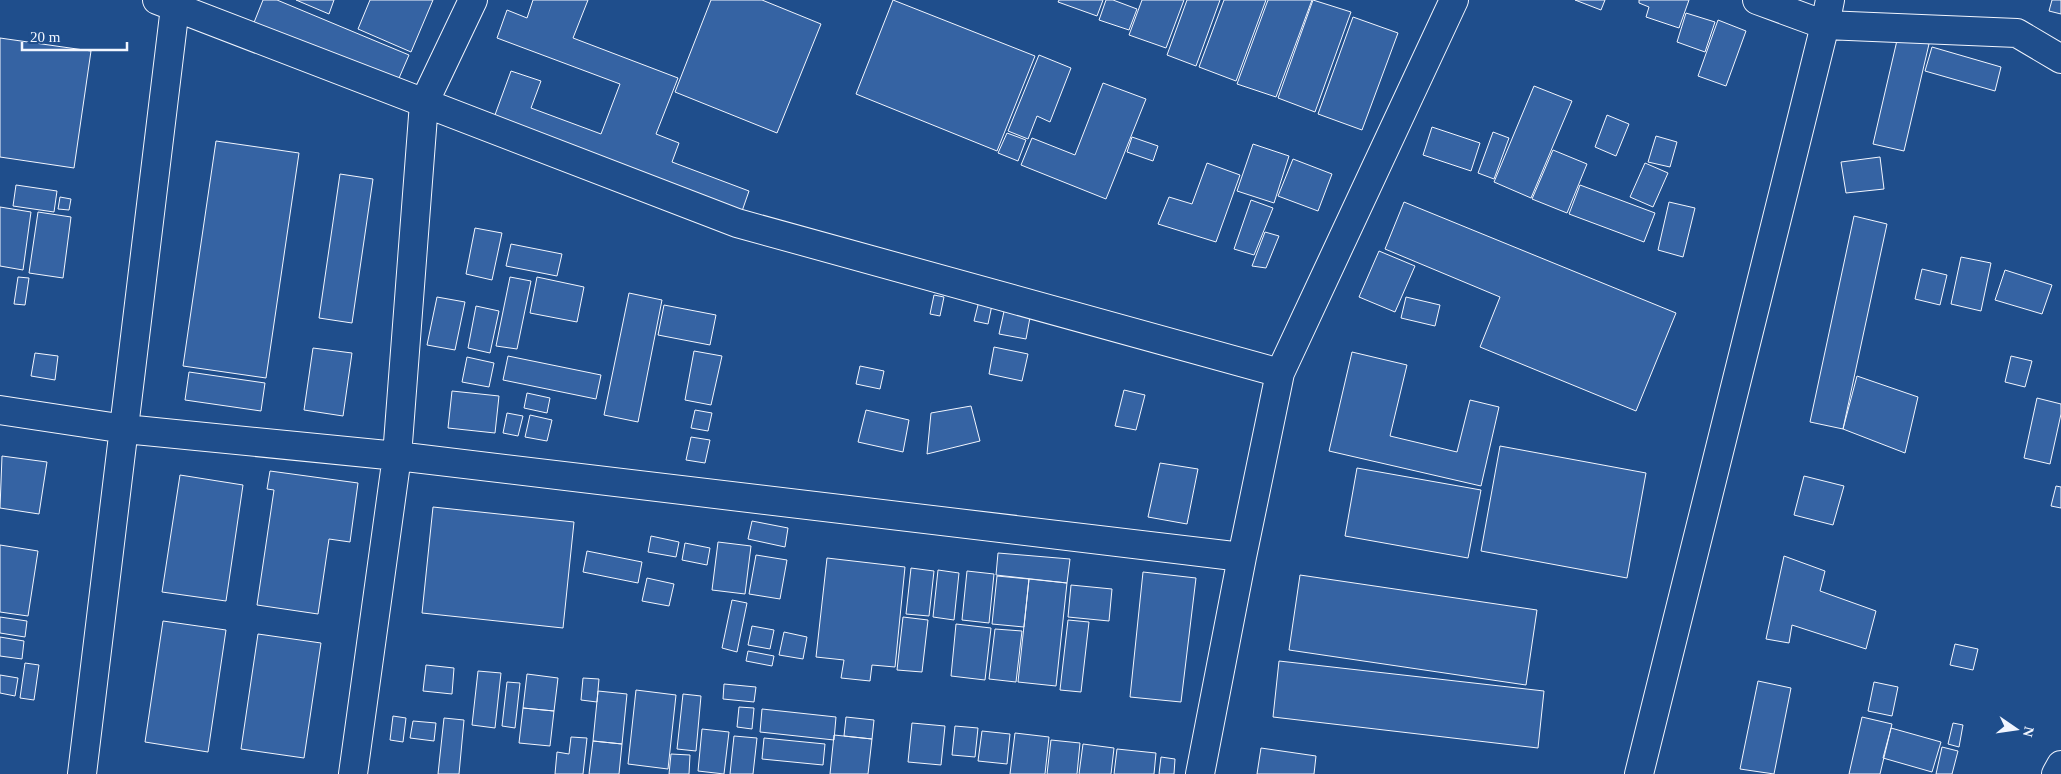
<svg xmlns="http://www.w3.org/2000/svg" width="2061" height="774" font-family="'Times New Roman',serif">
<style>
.building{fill:#3563a3;stroke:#f2f6ff}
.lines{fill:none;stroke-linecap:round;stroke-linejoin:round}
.minor-casing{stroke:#f2f6ff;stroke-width:30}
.minor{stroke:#1f4e8c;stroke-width:28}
</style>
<rect width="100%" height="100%" fill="#1f4e8c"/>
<path class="building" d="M263,0H277L409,55L396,85L253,25Z
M296,0H334L329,14Z
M370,0H433L411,52L358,29Z
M533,0H588L573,38L678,78L656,134L679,143L672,162L749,191L740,217L492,123L511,71L541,81L531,108L601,134L620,84L497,38L507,10L527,18Z
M711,0H762L821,24L777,133L675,92Z
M893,0L1035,56L997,151L856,94Z
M1059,0H1103L1097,16L1058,2Z
M1106,0H1113L1137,9L1129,30L1099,20Z
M1142,0H1184L1166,48L1129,35Z
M1187,0H1220L1196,66L1167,55Z
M1224,0H1266L1236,81L1199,67Z
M1268,0H1312L1276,97L1237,84Z
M1313,0L1351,12L1315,112L1278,98Z
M1575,0H1605L1601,10Z
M1639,0H1689L1679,28L1646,17L1649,7L1639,3Z
M2052,0H2061V14L2049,11Z
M1686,13L1715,22L1705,52L1677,42Z
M1353,17L1398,33L1362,130L1318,114Z
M1718,20L1746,31L1726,86L1698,76Z
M1898,36L1929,44L1904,151L1873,144Z
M0,38L91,51L74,168L0,157Z
M1932,47L2001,67L1995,91L1925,71Z
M1039,55L1071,68L1050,122L1037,116L1028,139L1008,131Z
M1103,83L1146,99L1106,199L1021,165L1032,138L1075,155Z
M1534,86L1572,101L1531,198L1494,182Z
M1607,115L1629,124L1616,156L1595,147Z
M1432,127L1480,143L1471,171L1423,155Z
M1493,132L1509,138L1494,179L1478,173Z
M1007,133L1026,140L1018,161L998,153Z
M1656,136L1677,142L1670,167L1648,162Z
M1132,137L1158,146L1153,161L1127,152Z
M216,141L299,153L266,378L183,366Z
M1253,144L1289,156L1274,203L1237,191Z
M1553,150L1587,164L1567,213L1532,199Z
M1880,157L1884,189L1846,193L1841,162Z
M1293,159L1332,174L1318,211L1278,196Z
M1207,163L1240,175L1216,242L1158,224L1169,197L1192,204Z
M1645,163L1668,173L1653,207L1630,197Z
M340,174L373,179L352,323L319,318Z
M16,185L57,191L54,212L13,206Z
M1580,185L1655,213L1644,242L1569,214Z
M60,197L71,199L69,210L58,209Z
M1251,200L1273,208L1254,255L1234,249Z
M1404,202L1676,313L1636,411L1480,347L1500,297L1385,249Z
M1669,202L1695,208L1683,257L1658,250Z
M0,207L31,212L23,270L0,266Z
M38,212L71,217L63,278L29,273Z
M1854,216L1887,224L1843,429L1810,422Z
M475,228L502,233L492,280L466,274Z
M1265,232L1279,236L1266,268L1252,266Z
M511,244L562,254L557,276L506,266Z
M1379,251L1415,266L1395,312L1359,297Z
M1961,257L1991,263L1981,311L1951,304Z
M1922,269L1947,275L1940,305L1915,299Z
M2005,270L2052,285L2042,314L1995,300Z
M18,277L29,278L25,305L14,304Z
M510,277L531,281L517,349L496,346Z
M537,277L584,287L577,322L530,313Z
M629,293L662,300L638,422L604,415Z
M934,295L944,297L940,316L930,314Z
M437,297L465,302L455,350L427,345Z
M1406,297L1440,305L1435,326L1401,318Z
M979,301L992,305L988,324L974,321Z
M664,305L716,315L710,345L658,335Z
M476,306L499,311L490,353L468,348Z
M1005,307L1031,312L1026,339L999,334Z
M994,347L1028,354L1022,381L989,374Z
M313,348L352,353L343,416L304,410Z
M694,351L722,356L711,405L685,400Z
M1352,352L1407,365L1390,436L1457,452L1470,400L1499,407L1481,486L1329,451Z
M35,353L58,356L55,380L31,376Z
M508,356L601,375L596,399L503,380Z
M2011,356L2032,361L2025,387L2005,382Z
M467,357L494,363L489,387L462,382Z
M860,366L884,371L880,389L856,384Z
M189,372L265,383L261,411L185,400Z
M1857,376L1918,397L1905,453L1843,429Z
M1124,390L1145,395L1136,430L1115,426Z
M452,391L499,396L495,433L448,428Z
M527,393L550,398L547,413L524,408Z
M2037,398L2061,404V414L2050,464L2024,458Z
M971,406L980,441L927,454L931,413Z
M695,410L712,413L708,431L691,428Z
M866,410L909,420L903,452L858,442Z
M507,413L523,416L518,436L503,433Z
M530,415L552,420L547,441L525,437Z
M691,437L710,440L705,463L686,460Z
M1500,446L1646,473L1627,578L1481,551Z
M2,456L47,462L39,514L0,508Z
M1160,463L1198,469L1187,524L1148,517Z
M1357,468L1481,490L1468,558L1345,536Z
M270,471L358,483L350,542L329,539L318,614L257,605L274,490L267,489Z
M180,475L243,485L226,601L162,592Z
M1804,476L1844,486L1833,525L1794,515Z
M2056,486L2061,487V508L2051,506Z
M433,507L574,522L563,628L422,613Z
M752,521L788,528L785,547L748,539Z
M651,536L679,542L676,557L648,552Z
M718,542L751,546L745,594L712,590Z
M685,543L710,548L707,565L682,560Z
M0,545L38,551L28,616L0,612Z
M587,551L642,562L638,583L583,572Z
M998,553L1070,559L1067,583L996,575Z
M756,555L787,560L780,599L749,594Z
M1784,556L1825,571L1820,591L1876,611L1866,649L1792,625L1789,643L1766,639Z
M827,558L905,567L895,667L872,665L870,681L841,678L844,660L816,657Z
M911,568L934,571L929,616L906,614Z
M938,570L959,573L954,620L933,617Z
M967,571L994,574L989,623L962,620Z
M1143,572L1196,578L1181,702L1130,697Z
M1300,575L1537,610L1526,685L1289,650Z
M997,576L1029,579L1024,627L992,624Z
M647,578L674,584L669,606L642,601Z
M1029,579L1067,583L1056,686L1018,682Z
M1071,585L1112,589L1109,621L1068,617Z
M732,600L747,603L737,652L722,648Z
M0,617L27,621L25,637L0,633Z
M903,617L928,620L922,672L897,670Z
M1068,620L1089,622L1081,692L1060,690Z
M163,621L226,630L208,752L145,742Z
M956,624L991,628L985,680L951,676Z
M752,626L774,630L770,649L748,645Z
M995,629L1022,631L1016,682L989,679Z
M784,632L807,637L803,659L779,655Z
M258,634L321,643L304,758L241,749Z
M0,637L24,641L22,659L0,656Z
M1955,644L1978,649L1973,670L1950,665Z
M748,651L774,656L772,666L746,661Z
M1279,661L1544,691L1538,748L1273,717Z
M25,663L39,665L34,700L20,698Z
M426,665L454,668L452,694L423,691Z
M478,671L501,673L495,728L472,725Z
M527,674L558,678L554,711L523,708Z
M0,675L18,678L15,696L0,693Z
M583,678L599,679L597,702L581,700Z
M1758,681L1791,688L1774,774L1740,769Z
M507,682L520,683L515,728L502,726Z
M1874,682L1898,687L1892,716L1868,711Z
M724,684L756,687L754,702L723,699Z
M636,690L676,695L668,769L628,764Z
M598,691L627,694L622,744L593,741Z
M683,694L701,696L696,751L677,749Z
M739,707L754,708L752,729L737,727Z
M523,708L554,711L550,746L519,743Z
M762,709L836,717L834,740L760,732Z
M393,716L406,718L403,742L390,740Z
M846,717L874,720L872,739L844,736Z
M1862,717L1892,724L1880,774H1849Z
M444,718L464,720L459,774H438Z
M413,721L436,723L434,741L410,738Z
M912,723L945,726L941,765L908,762Z
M1953,723L1963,725L1959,747L1948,744Z
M955,726L978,728L975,757L952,755Z
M1891,728L1941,742L1932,772L1883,758Z
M702,729L729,732L724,774L698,771Z
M982,731L1010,734L1007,764L978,761Z
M1015,733L1049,737L1045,774H1010Z
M834,735L872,739L868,774H830Z
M734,736L757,738L753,774H730Z
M571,737L587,738L583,774H555L557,752L569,754Z
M764,738L825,744L823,765L762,759Z
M1051,740L1080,743L1077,774H1047Z
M593,741L622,744L619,774H589Z
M1083,744L1114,748L1111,774H1079Z
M1942,747L1958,751L1952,774H1936Z
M1261,748L1316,756L1314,774H1257Z
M1117,749L1156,753L1154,774H1114Z
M671,754L690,755L689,774H669Z
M1161,757L1175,759L1174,774H1159Z"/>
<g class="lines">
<defs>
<path id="minor" d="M157,0L737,223L1280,373L1242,557L1200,774
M1830,0L1825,25L2017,33L2061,59
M1280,373L1454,0
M0,410L125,429L397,456L1242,557
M82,774L175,7
M353,774L397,456L424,103L473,0
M1639,774L1825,25L1757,0
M2056,774L2061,765"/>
</defs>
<use href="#minor" class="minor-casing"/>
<use href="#minor" class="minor"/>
</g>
<g transform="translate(2016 729) rotate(103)" stroke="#1f4e8c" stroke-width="4" paint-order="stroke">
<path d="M0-4L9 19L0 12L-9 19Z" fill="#f2f6ff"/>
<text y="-8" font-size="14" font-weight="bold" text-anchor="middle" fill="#f2f6ff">N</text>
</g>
<path d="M22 42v8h105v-8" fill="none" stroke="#f2f6ff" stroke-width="2.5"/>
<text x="30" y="42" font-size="15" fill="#f2f6ff" stroke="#1f4e8c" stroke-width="4" paint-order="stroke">20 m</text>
</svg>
